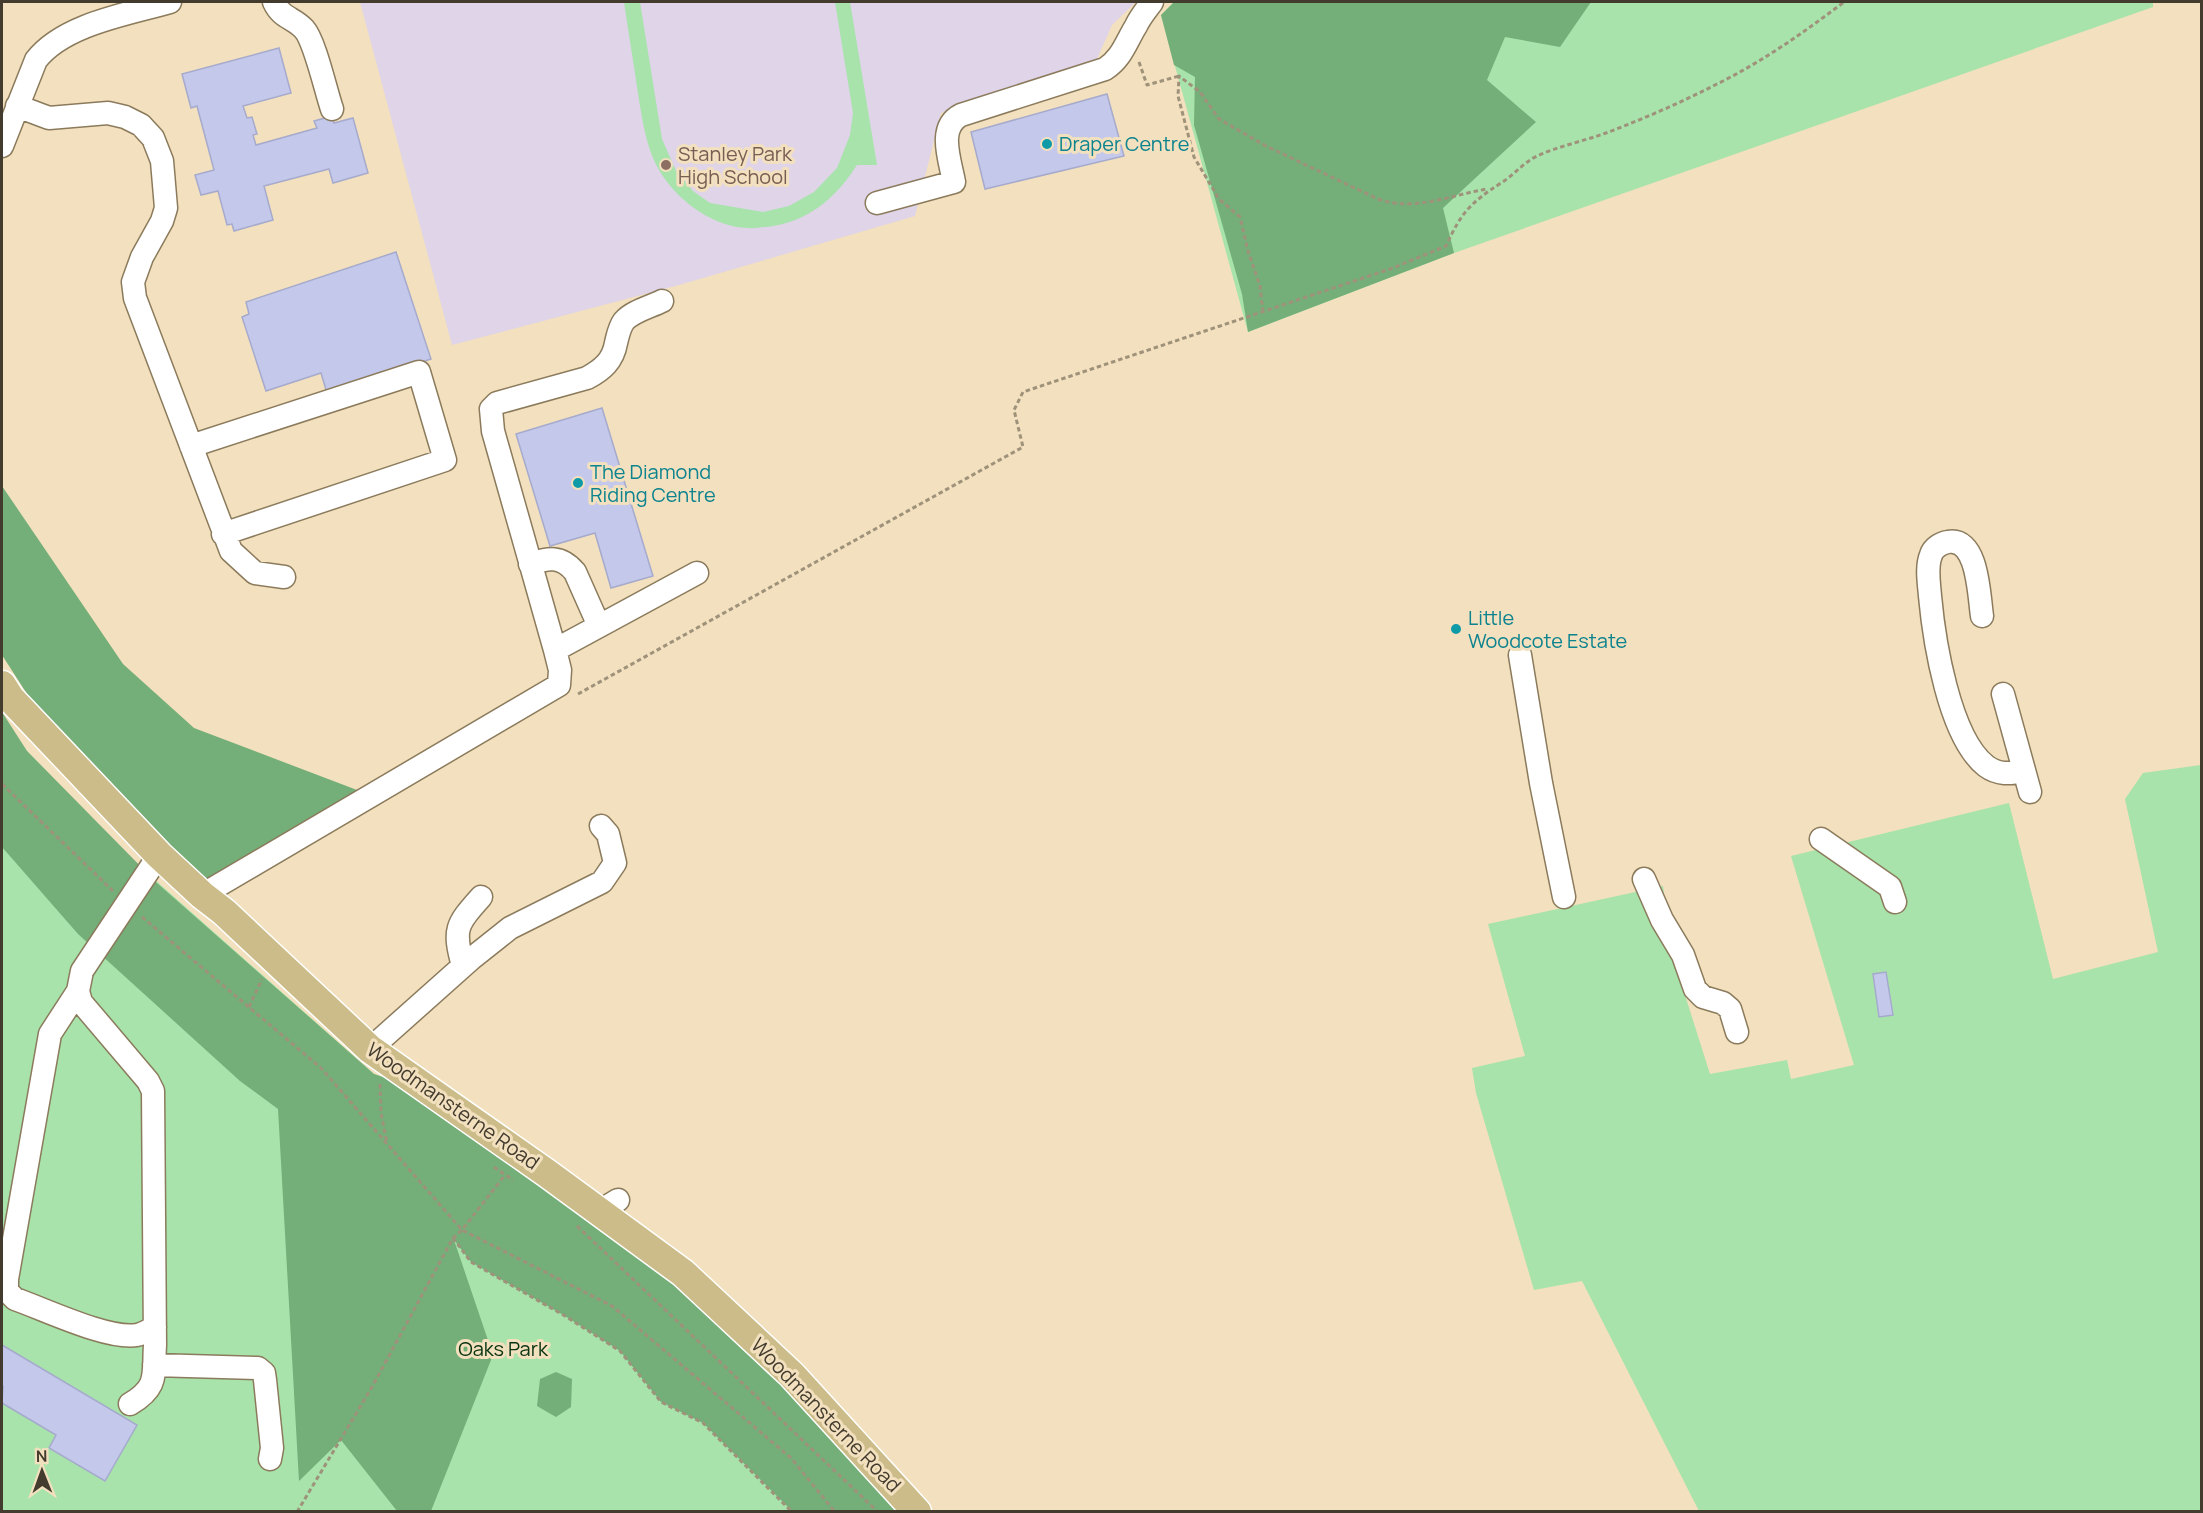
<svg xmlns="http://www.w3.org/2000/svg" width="2203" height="1513" font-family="Manrope,sans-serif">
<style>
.industrial{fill:#dfd4e8}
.green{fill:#a7e3ab}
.forest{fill:#74ae78}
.building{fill:#c4c8eb;stroke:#a6aacc;stroke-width:1.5}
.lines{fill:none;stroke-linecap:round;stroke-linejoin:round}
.minor-casing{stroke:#8b7b5c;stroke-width:25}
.major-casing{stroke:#fff;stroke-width:31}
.path{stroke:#9f927a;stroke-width:3;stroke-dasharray:4.5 3;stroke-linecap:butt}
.minor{stroke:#fff;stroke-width:22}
.major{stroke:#cbbc89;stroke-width:28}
.culture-dot{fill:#0f9aa8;stroke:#f2e0be;stroke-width:2}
.education-dot{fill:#8d6e63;stroke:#f2e0be;stroke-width:2}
.labels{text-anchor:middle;stroke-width:6;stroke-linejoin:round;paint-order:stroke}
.culture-label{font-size:20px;fill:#0d838f;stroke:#f2e0be;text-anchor:start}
.education-label{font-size:20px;fill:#785e54;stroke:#f2e0be;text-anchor:start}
.street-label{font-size:20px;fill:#423b2e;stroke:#f2e0be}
.park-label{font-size:20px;fill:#073310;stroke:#f2e0be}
</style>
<rect width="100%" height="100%" fill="#f2e0be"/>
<path class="industrial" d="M360,2H1136L1112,25L1094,66L941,113L915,216L679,285L452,345Z"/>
<path class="green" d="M624,2H640L662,139L676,171L693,191L710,203L763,212L789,206L814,192L837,168L850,135L853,113L835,2H850L877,165H857C836,198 807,223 766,227C760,227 754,229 748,228C709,227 668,194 653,158C644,136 641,111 637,87C633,59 628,30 624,2Z
M1174,2H2153V7L1454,253L1248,332L1161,15Z
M2,715L27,751L136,863L374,1074L409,1086L917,1511H2Z
M2201,765V1511H1699L1582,1281L1534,1290L1476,1093L1472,1068L1525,1056L1488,924L1663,886L1672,954L1710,1074L1787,1060L1791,1079L1854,1065L1791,856L2009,803L2053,979L2158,952L2125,799L2143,773Z"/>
<path class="forest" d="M1174,2H1591L1560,47L1505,37L1487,80L1536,122L1443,208L1454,253L1248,332L1242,294L1194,125L1195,77L1174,65L1161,15Z
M2,486L123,664L194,728L357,790L207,884L140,818L29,697L2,655Z
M2,712L27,751L157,883L374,1074L409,1086L683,1273L917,1511H792L703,1423L661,1402L620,1351L565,1316L471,1262L454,1240L493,1355L431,1511H397L341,1440L299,1481L278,1109L240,1081L78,934L2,847Z
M556,1372L572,1379L571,1407L556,1417L537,1406L540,1379Z"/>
<path class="building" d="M279,48L291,93L243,106L247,118L252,117L257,134L253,135L256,145L317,128L314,121L332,116L334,123L353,118L368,173L333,183L329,169L264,186L273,220L234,231L232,224L227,225L218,191L201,195L195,175L214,170L197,106L191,108L182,74Z
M1107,94L1124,156L985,189L971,132Z
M396,252L431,359L327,393L321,373L266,391L242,317L249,314L246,302Z
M602,408L653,576L611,588L595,533L550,546L516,434Z
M1886,972L1893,1015L1879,1017L1873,974Z
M2,1345L137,1425L105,1481L49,1448L56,1435L2,1403L3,1386L2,1385Z"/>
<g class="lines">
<defs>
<path id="minor" d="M274,2C282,19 293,17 304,29C315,41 326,92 332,109
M17,106L49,118L108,113L125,117L141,125L153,138L162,161L166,208L162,221L142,257L133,282L135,298L231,551L255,573L284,577
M2,146L36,60C64,24 128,14 170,2
M877,203L954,182C950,160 937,127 961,115L1105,69C1122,58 1126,42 1136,26C1140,17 1147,9 1152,2
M191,446L419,372L445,460L223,534
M530,564C548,558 561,555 575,572L599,626
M1982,616C1979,596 1978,536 1948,542C1941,543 1933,548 1931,555C1926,567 1929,583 1930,596C1934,640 1949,737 1986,766C1998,775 2010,774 2024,771
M555,650L493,431L491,409L497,403L587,378C602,370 613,361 616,343C618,335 619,328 624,321C633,311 650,307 662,301
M1520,655L1541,783L1564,897
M2003,694L2030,792
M1821,839L1890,887L1895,902
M1644,879L1662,920L1683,955L1695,989L1703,997L1723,1003L1730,1009L1737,1032
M202,895L559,685L560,670L555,650L697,573
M463,966C453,929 456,925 481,897
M78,991L50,1034L7,1279V1291L15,1299C44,1309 108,1340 137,1335C143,1334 149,1330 155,1327
M370,1049L471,959L510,928L602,882L615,863L608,834L601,826
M600,1211L618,1200
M154,1365L258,1368L264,1373L265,1380L272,1448L270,1459
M130,1404C159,1387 153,1375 155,1345L153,1091L148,1081L81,1002L78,991L82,971L159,855"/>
<path id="major" d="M2,685L11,699L159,855L202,895L224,912L370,1049L548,1174L683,1273L792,1375L917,1512"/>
</defs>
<use href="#minor" class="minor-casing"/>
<use href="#major" class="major-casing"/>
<path class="path" d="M1139,62L1147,85L1179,76
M1263,312L1260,286L1248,251L1240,217L1219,199L1194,157L1178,96L1179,76L1200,92L1219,119L1266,146L1378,199C1414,212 1451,195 1487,189
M578,694L1023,447L1014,410L1023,392L1393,268L1446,246C1461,213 1470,203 1501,183C1514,175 1523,163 1537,156C1559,146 1584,141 1606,133C1643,119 1680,103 1715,85C1762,62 1803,33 1844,2
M2,784L113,891
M142,917L321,1068L462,1230L612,1306L791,1458L835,1512
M249,1007L262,979
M380,1084L381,1113L387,1143
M494,1167L513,1180
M577,1226L878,1512
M453,1238L471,1262L565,1316L620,1351L661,1402L703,1423L792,1512
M297,1512L372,1387L453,1238L462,1230L505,1175"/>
<use href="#minor" class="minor"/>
<use href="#major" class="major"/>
</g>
<g class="culture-dot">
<circle cx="1047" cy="144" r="6"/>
<circle cx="578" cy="483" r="6"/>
<circle cx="1456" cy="629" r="6"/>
</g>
<circle class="education-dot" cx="666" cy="165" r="6"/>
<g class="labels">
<g class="culture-label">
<text x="1059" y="151">Draper Centre</text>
<text x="590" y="479">The Diamond<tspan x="590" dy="23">Riding Centre</tspan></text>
<text x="1468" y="625">Little<tspan x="1468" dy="23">Woodcote Estate</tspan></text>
</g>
<g class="education-label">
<text x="678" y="161">Stanley Park<tspan x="678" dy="23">High School</tspan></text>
</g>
<g class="street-label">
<text transform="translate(453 1106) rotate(35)" y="7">Woodmansterne Road</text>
<text transform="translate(826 1415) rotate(46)" y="7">Woodmansterne Road</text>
</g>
<g class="park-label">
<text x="503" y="1356">Oaks Park</text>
</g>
</g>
<rect width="2203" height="1513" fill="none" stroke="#423b2e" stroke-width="6"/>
<g transform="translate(42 1471) rotate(359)" stroke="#f2e0be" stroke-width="4.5" paint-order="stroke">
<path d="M0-4.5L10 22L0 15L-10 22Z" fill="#423b2e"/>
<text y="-9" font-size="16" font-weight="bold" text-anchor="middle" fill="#423b2e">N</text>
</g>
</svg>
